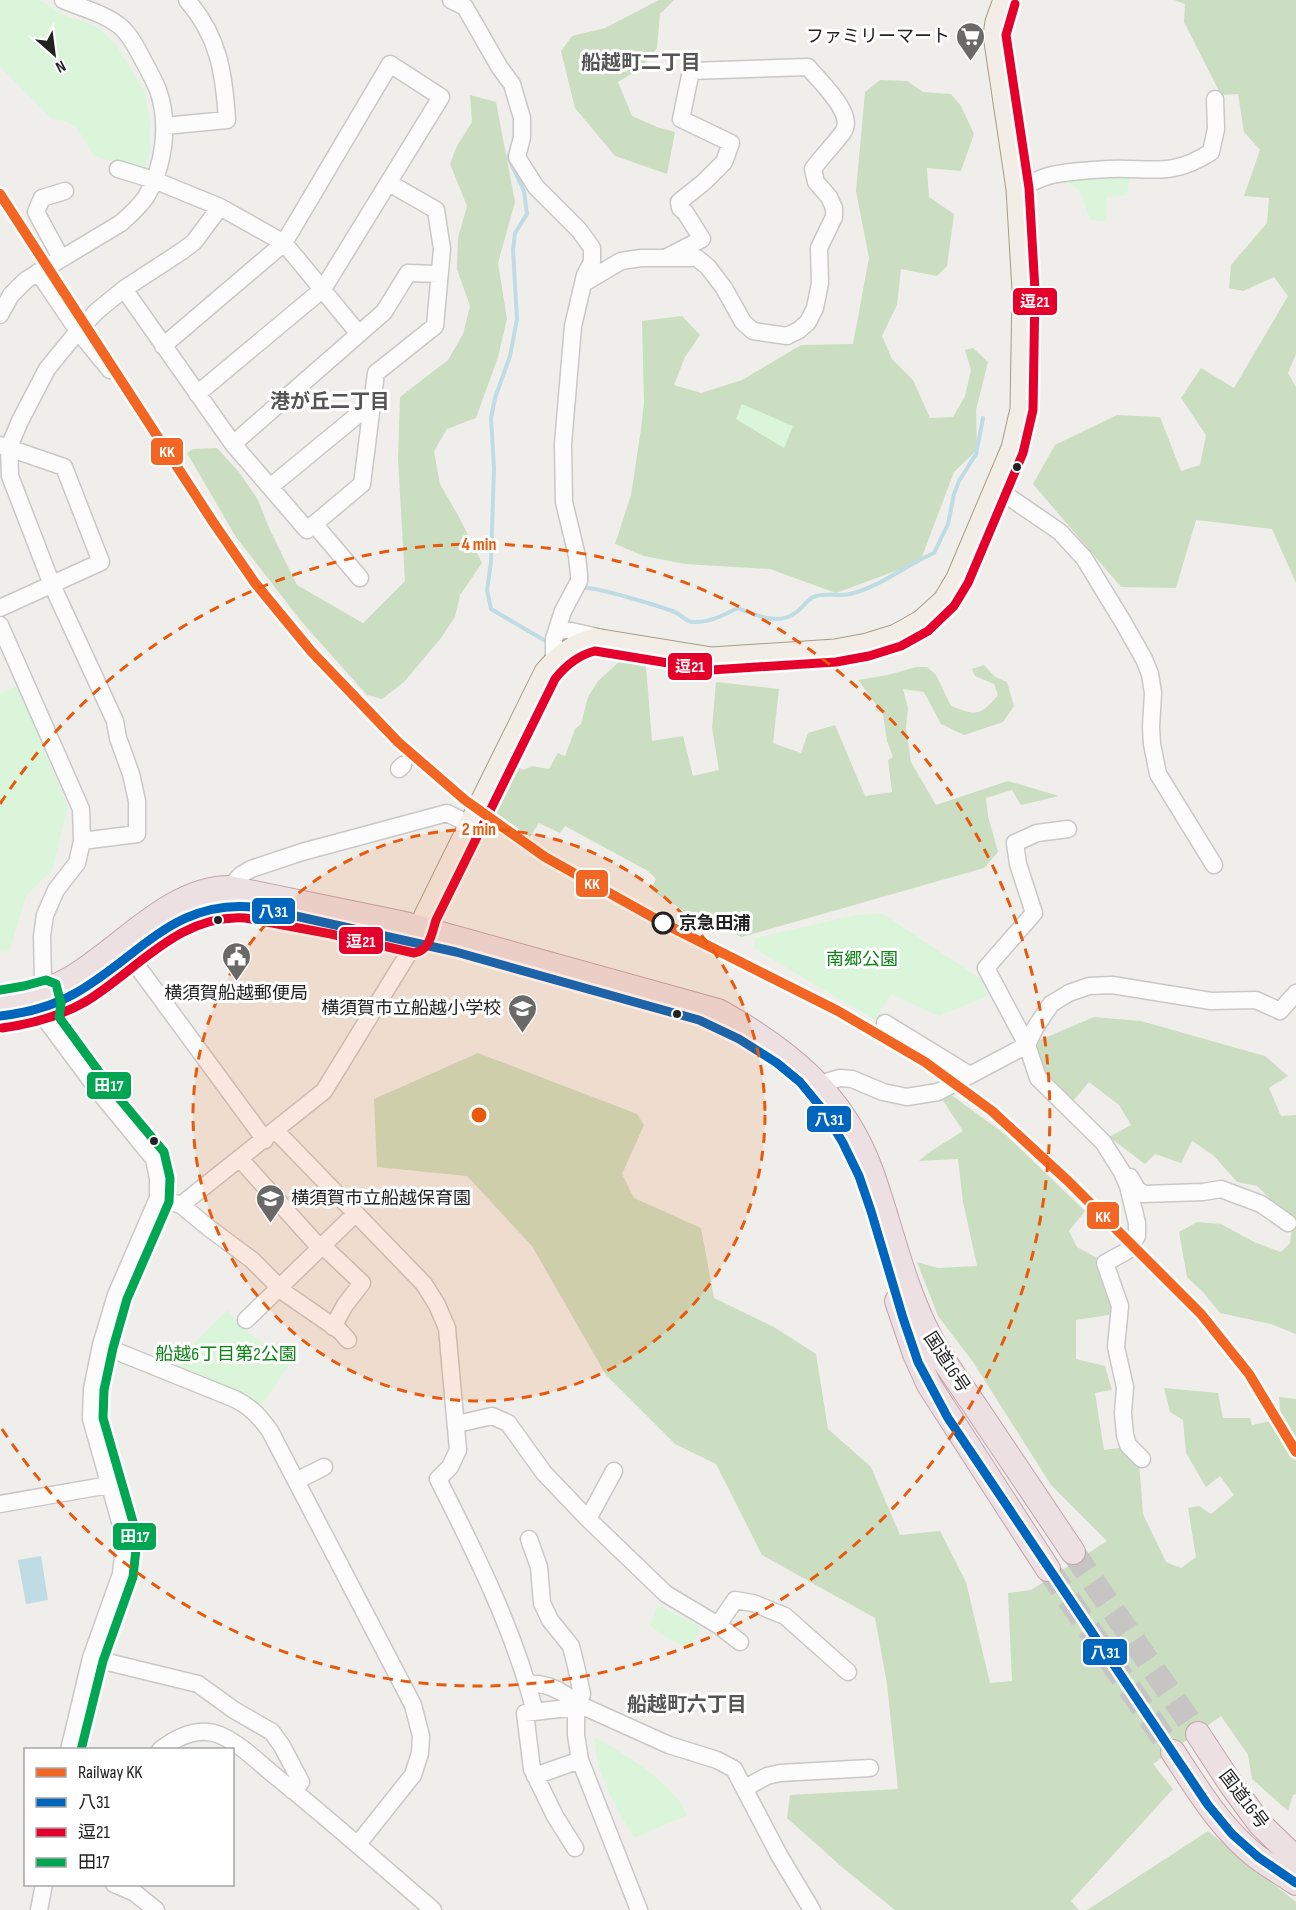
<svg xmlns="http://www.w3.org/2000/svg" width="1296" height="1910" font-family="'Sofia Sans Condensed','Noto Sans JP',sans-serif">
<style>
.forest{fill:#cbdec1}
.park{fill:#daf5da}
.water{fill:#bfdbe3}
.lines{fill:none;stroke-linecap:round;stroke-linejoin:round}
.stream{stroke:#bfdbe3;stroke-width:4}
.minor-tunnel{stroke:#c7c5c3;stroke-width:16;stroke-dasharray:16 8;stroke-linecap:butt}
.highway-tunnel{stroke:#c7c5c3;stroke-width:24;stroke-dasharray:24 12;stroke-linecap:butt}
.minor-casing{stroke:#c9c8c7;stroke-width:19}
.major-casing{stroke:#a79c86;stroke-width:23}
.highway-casing{stroke:#c5a2ac;stroke-width:26}
.minor{stroke:#fdfcfc;stroke-width:16}
.major{stroke:#f3ede7;stroke-width:21}
.highway{stroke:#ece0e2;stroke-width:24}
.bus-1-casing{stroke:#fff;stroke-width:14}
.bus-2-casing{stroke:#fff;stroke-width:14}
.bus-3-casing{stroke:#fff;stroke-width:14}
.bus-1{stroke:#0065bd;stroke-width:9}
.bus-2{stroke:#e4002b;stroke-width:9}
.bus-3{stroke:#00a651;stroke-width:9}
.rail-1-casing{stroke:#fff;stroke-width:15}
.rail-1{stroke:#f26522;stroke-width:10}
.ring{fill:none;stroke:#e8590c;stroke-width:3;stroke-dasharray:10 8}
.bus-dot{fill:#222;stroke:#fff;stroke-width:2}
.stop-dot{fill:#fff;stroke:#222;stroke-width:3}
.labels{text-anchor:middle;stroke-width:6;stroke-linejoin:round;paint-order:stroke}
.poi-label{font-size:18px;fill:#222;stroke:#fff;text-anchor:end}
.stop-label{font-size:18px;font-weight:bold;fill:#222;stroke:#fff;text-anchor:start}
.park-label{font-size:18px;fill:#0c8416;stroke:#fff}
.street-label{font-size:18px;fill:#222;stroke:#fff}
.neighbourhood-label{font-size:20px;font-weight:bold;fill:#555;stroke:#fff}
.centre{fill:#e8590c;stroke:#fff;stroke-width:3}
.ring-label{font-size:18px;text-anchor:middle;font-weight:bold;fill:#e8590c;stroke:#fff;stroke-width:6;stroke-linejoin:round;paint-order:stroke}
.line-badge{stroke:#fff;stroke-width:2}
.badge-label{font-size:16px;text-anchor:middle;font-weight:bold;fill:#fff}
</style>
<rect width="100%" height="100%" fill="#f0eeeb"/>
<path class="forest" d="M659,0H674L660,14L657,48L641,68L618,82L632,116L657,127L675,132L667,174L615,156L575,108L561,51L572,36L605,28Z
M1174,0H1296V354L1288,373L1296,387V583L1272,529L1196,520L1176,588L1121,587L1033,484L1055,445L1117,415L1160,417L1181,471L1200,465L1206,435L1181,398L1201,368L1234,388L1288,296L1274,277L1243,291L1229,288L1231,265L1267,223L1269,198L1244,196L1260,150L1244,132L1238,94L1221,95L1184,22L1185,4Z
M880,80L907,81L923,92L951,94L961,106L974,134L961,171L927,168L929,197L954,214L947,266L937,276L901,269L897,305L882,336L892,359L913,380L930,418L953,417L965,396L971,370L965,350L973,348L988,362L976,410L977,450L954,472L920,562L836,593L770,569L685,564L644,556L615,544L631,495L641,429L644,402L642,321L682,316L700,335L685,357L674,385L701,393L742,380L801,345L853,344L869,258L856,191L865,92Z
M470,95L496,102L515,202L498,263L507,319L498,357L476,418L447,429L434,451L440,484L459,517L482,563L460,595L455,617L441,638L404,682L382,699L367,695L301,621L236,537L187,453L193,449L217,448L239,472L258,500L270,530L297,585L363,623L405,581L398,459L400,397L448,360L463,334L470,306L457,269L458,238L467,206L450,164L457,146L472,122Z
M621,660L646,666L652,741L683,736L693,776L719,770L712,728L716,682L779,689L773,743L801,753L808,733L835,725L865,796L892,792L888,760L893,757L887,741L883,714L858,680L888,675L916,667H927L936,675L951,706C977,716 980,716 998,695L994,684L975,676L972,669L984,665L995,677L1007,682L1014,706L1003,722L964,735L941,724L924,692L903,689L908,708L906,727L911,762L936,805L1008,781L1059,796L1021,805L1012,790L986,798L988,816L998,852L984,868L742,937L690,915L651,890L656,879L648,871L565,826L560,833L539,823L528,840L498,819L486,807L508,763L524,770L532,766L549,769L558,753L565,756L575,729L581,724L588,697L598,681Z
M1094,1017L1141,1021L1265,1056L1288,1076L1269,1088L1281,1116L1296,1115V1334L1271,1324L1220,1313L1203,1292L1187,1277L1179,1232L1197,1222L1221,1224L1254,1242L1281,1252L1290,1243L1293,1221L1257,1186L1237,1182L1214,1156L1192,1141L1181,1163L1155,1154L1145,1164L1109,1137L1131,1125L1119,1105L1089,1082L1073,1101L1045,1076L1028,1045Z
M478,1053L637,1114L644,1125L622,1174L634,1198L701,1228L714,1298L774,1327L816,1354L828,1429L871,1467L900,1535L940,1531L966,1582L990,1683L1012,1681L1008,1593L1031,1590L1107,1541L1051,1485L973,1362L938,1316L917,1262L938,1268L977,1266L963,1202L958,1159L919,1161L928,1153L963,1131L942,1099L950,1094L1006,1135L1085,1211L1069,1231L1077,1247L1101,1260L1115,1314L1076,1320V1359L1105,1366L1112,1390L1095,1393L1104,1450L1126,1447L1139,1461L1143,1514L1166,1562L1181,1568L1196,1557L1188,1508L1199,1506L1211,1514L1234,1495L1220,1476L1206,1487L1186,1453L1183,1420L1170,1412L1164,1388L1218,1393L1223,1418H1250L1252,1425L1281,1419L1279,1397L1296,1399V1794L1293,1795L1288,1811L1252,1779L1248,1755L1221,1716L1153,1764L1173,1789L1071,1901L1079,1910H895L842,1867L787,1818L790,1795L898,1789L887,1684L875,1618L762,1555L716,1464L675,1444L606,1375L532,1246L467,1176L377,1167L374,1099Z
M1208,1831L1296,1902V1910H1087Z"/>
<path class="park" d="M0,0H39L64,15L96,26L115,43L145,92L150,122V150L145,170L94,156L77,128L66,121L52,119L0,67Z
M1130,176L1127,195L1107,197L1106,221L1090,220L1080,191L1063,179Z
M742,404L793,426L784,448L736,419Z
M17,685L68,807L52,870L26,896L9,952L0,951V694Z
M883,914L981,979L988,996L939,1016L891,994L875,1020L755,949V938L856,915Z
M227,1310L245,1331L293,1360L260,1407L233,1390L175,1363Z
M658,1605L702,1628L689,1649L667,1638L650,1626Z
M594,1737C622,1752 675,1784 687,1815L634,1838C616,1807 596,1773 594,1737Z"/>
<path class="water" d="M41,1556L48,1600L26,1604L18,1560Z"/>
<g class="lines">
<path class="stream" d="M511,150L508,157L524,191L527,214L515,233L513,250L517,319L510,356L495,398L491,418L494,468L491,562L487,590L491,609L549,643
M582,588C594,586 663,607 677,613C682,616 687,622 693,622C709,623 724,615 738,608C756,615 778,626 795,613C802,609 806,601 813,597C822,592 839,597 850,594C880,587 906,565 934,553L948,524L954,494L959,481L976,454L983,418"/>
<path class="minor-tunnel" d="M403,765L415,751"/>
<path class="highway-tunnel" d="M1073,1552L1198,1734
M1048,1569L1173,1752"/>
<defs>
<path id="minor" d="M451,0L465,7L500,68L512,84L522,118V137L517,157L536,187L579,230L592,248V262L585,275L573,326L563,444L564,502L577,556L579,575V581L563,611L554,639V661
M164,126L227,120C224,73 219,37 187,0
M118,169L154,180L220,207L284,243L359,334
M1017,189C1028,184 1040,178 1052,175C1069,171 1090,170 1108,169C1151,167 1171,178 1211,152L1216,129L1215,99
M61,258L36,212L42,198L65,191
M38,272L78,331L110,370
M584,283L621,261L641,258H697L708,267L724,288L743,322L753,331L787,336L799,330L808,322L815,308L820,283L819,248L834,217V208L829,197L816,182L813,169C822,156 834,145 843,132C856,114 820,82 808,67L691,71L681,119L731,143L724,162L704,182L679,202L680,208L685,212L702,239L665,258
M124,289L233,444L307,530L362,484L376,373L435,326L442,249L436,210L389,183
M0,315L11,295L26,280L121,223C130,215 139,207 146,197C164,167 170,124 158,90C154,80 149,71 144,62C138,50 131,36 121,27C106,14 82,8 63,0
M163,346L284,243L390,64L441,97L323,289L197,394
M233,444L384,312L408,273L439,274
M0,445L64,467L101,562L0,608
M270,487L372,403
M995,491L1006,495L1060,532L1084,558L1123,622L1144,659L1150,674L1153,693L1151,727L1152,744L1158,774L1214,865
M315,525L360,578
M0,625L81,809L82,841L77,863L56,890L45,915L42,936L43,981L49,1005L46,1020L104,1098L154,1159L158,1178V1198L116,1295L101,1345L92,1389L91,1419L121,1525L124,1548L121,1574L91,1658L69,1750
M558,628L602,638
M399,769L403,765
M1068,829L1037,833L1015,843L1018,864L1034,913L986,968L1027,1045L1038,1078L1103,1142L1122,1172L1128,1186L1137,1223V1236L1127,1251L1105,1263L1120,1306L1116,1347L1125,1387L1123,1413L1125,1435L1128,1445L1142,1459
M82,841L137,834V801L131,774L118,738L115,721L52,585L10,476L9,447L20,421L47,369L78,331L97,311L124,289L182,251L194,242L220,207
M229,888L241,875L251,869L302,852L447,813L469,824
M129,955L265,1140
M885,1023L970,1075
M812,1091L826,1082L840,1078L852,1079L883,1092L907,1097L938,1092L1027,1045L1035,1028L1051,1004L1069,993L1089,986L1112,985L1211,1001L1256,1000L1280,1011L1296,993
M276,1131L424,1284L437,1305L447,1328L458,1450L450,1467L438,1479C476,1554 514,1630 535,1712
M240,1159L320,1248
M1130,1177L1137,1189L1143,1194L1203,1192L1221,1189L1261,1204L1288,1223
M158,1198L181,1205L209,1228L252,1260L285,1293L340,1331L348,1340
M181,1205L324,1091L416,941
M323,1246L362,1283L345,1305L333,1327
M246,1320L356,1213
M101,1345L235,1399C251,1407 259,1416 270,1431L413,1705L421,1736L420,1753L413,1775L358,1844
M457,1424L492,1416L508,1423L544,1473L588,1519L666,1594L718,1625L740,1642
M296,1481L324,1467
M0,1504L109,1485
M588,1519L614,1471
M529,1539L539,1567L542,1603L550,1620L571,1646L576,1666L582,1694L576,1707V1735L580,1760L639,1910
M718,1625L735,1600L753,1603L785,1616L848,1672
M91,1658L198,1684L234,1710L272,1732L282,1746L301,1782L293,1791
M528,1684C547,1682 564,1692 578,1704L669,1745L717,1760L734,1769L779,1855L812,1910
M160,1750C177,1737 198,1726 220,1735C241,1744 261,1765 279,1779C331,1821 382,1866 433,1910
M535,1776L580,1760
M745,1788L767,1776L780,1773L870,1768
M575,1848L555,1816L532,1769L525,1713L576,1707
M114,1884L135,1893L156,1910
M39,1910L44,1884"/>
<path id="major" d="M416,941L425,915L545,672C559,655 573,645 595,639L712,658L835,650L867,644L896,635L921,621L944,600L957,578L1012,448L1021,409L1023,290L1017,189L994,35L996,22L1004,0"/>
<path id="highway" d="M165,928C192,909 227,902 260,909
M0,1002C26,998 47,992 70,979C119,951 170,888 229,888L405,924L718,1011C787,1049 843,1094 871,1171C891,1226 902,1284 930,1337C943,1362 961,1385 977,1409C1009,1457 1041,1504 1073,1552
M897,1301L915,1354L929,1385L1048,1569
M1198,1734L1232,1786L1260,1824L1296,1859
M1173,1752C1198,1790 1221,1829 1257,1857C1269,1866 1283,1874 1296,1883"/>
</defs>
<use href="#minor" class="minor-casing"/>
<use href="#major" class="major-casing"/>
<use href="#highway" class="highway-casing"/>
<use href="#minor" class="minor"/>
<use href="#major" class="major"/>
<use href="#highway" class="highway"/>
<defs>
<path id="bus-1" d="M0,1016C26,1013 51,1007 74,994C139,958 175,896 260,908L456,952L699,1020L739,1039L777,1063L800,1082L824,1111L843,1143L859,1176L871,1211L903,1318L918,1362L948,1418L1208,1805L1232,1834L1258,1857L1296,1883"/>
<path id="bus-2" d="M2,1028C31,1024 59,1017 85,1002C137,971 178,914 245,918L331,934L414,953C430,951 432,932 436,920L555,679C566,665 579,655 595,651L711,670L836,662L869,656L901,646L928,631L954,606L968,583L1023,453L1033,410L1035,290L1029,188L1006,35L1015,4"/>
<path id="bus-3" d="M0,990L24,986L46,980L56,984L61,1004L59,1017L113,1091L164,1152L170,1178L169,1202L127,1299L113,1348L104,1390L103,1418L133,1522L136,1549L133,1577L103,1661L81,1750"/>
</defs>
<use href="#bus-1" class="bus-1-casing"/>
<use href="#bus-2" class="bus-2-casing"/>
<use href="#bus-3" class="bus-3-casing"/>
<use href="#bus-1" class="bus-1"/>
<use href="#bus-2" class="bus-2"/>
<use href="#bus-3" class="bus-3"/>
<defs>
<path id="rail-1" d="M0,194L213,522L255,583L311,651L398,742L465,800L545,857L663,923L838,1011L925,1062L992,1111L1068,1181L1201,1314L1249,1374L1296,1452"/>
</defs>
<use href="#rail-1" class="rail-1-casing"/>
<use href="#rail-1" class="rail-1"/>
</g>
<circle cx="479" cy="1115" r="286" fill="#e8590c" fill-opacity=".12"/>
<g class="ring">
<circle cx="479" cy="1115" r="286"/>
<path d="M0 804A571 571 0 1 1 0 1426"/>
</g>
<defs>
<symbol id="supermarket-pin" viewBox="-11 -11 22 30"><path d="M0 17L-7.5 6A9.5 9.5 0 1 1 7.5 6Z" fill="#6a6968" stroke="#fff"/><path d="M-6-5.5h2.5l.6 2H6L4.5 2H-2.5L-4.4-4H-6ZM-1.5 3.2a1.3 1.3 0 1 0 .1 0ZM3 3.2a1.3 1.3 0 1 0 .1 0Z" fill="#fff"/></symbol>
<symbol id="civic-pin" viewBox="-11 -11 22 30"><path d="M0 17L-7.5 6A9.5 9.5 0 1 1 7.5 6Z" fill="#6a6968" stroke="#fff"/><path d="M-.6-6.5H3V-4.5H.6V-3L4-1V1h2V6H-6V1h2V-1L-.6-3ZM-1.2 2.5V6h2.4V2.5Z" fill="#fff"/></symbol>
<symbol id="school-pin" viewBox="-11 -11 22 30"><path d="M0 17L-7.5 6A9.5 9.5 0 1 1 7.5 6Z" fill="#6a6968" stroke="#fff"/><path d="M0-5L7-2L0 1L-7-2ZM-4 1L0 2.5L4 1V4Q0 6-4 4Z" fill="#fff"/></symbol>
</defs>
<g fill-rule="evenodd">
<use href="#supermarket-pin" x="954" y="20" width="33" height="45"/>
<use href="#civic-pin" x="220" y="940" width="33" height="45"/>
<use href="#school-pin" x="506" y="992" width="33" height="45"/>
<use href="#school-pin" x="254" y="1182" width="33" height="45"/>
</g>
<g class="bus-dot">
<circle cx="1017" cy="467" r="5"/>
<circle cx="218" cy="920" r="5"/>
<circle cx="677" cy="1014" r="5"/>
<circle cx="154" cy="1141" r="5"/>
</g>
<circle class="stop-dot" cx="663" cy="923" r="10"/>
<g class="labels">
<g class="poi-label">
<text x="950" y="42">ファミリーマート</text>
<text x="236" y="999" text-anchor="middle">横須賀船越郵便局</text>
<text x="501" y="1014">横須賀市立船越小学校</text>
<text x="291" y="1204" text-anchor="start">横須賀市立船越保育園</text>
</g>
<g class="stop-label">
<text x="679" y="929">京急田浦</text>
</g>
<g class="park-label">
<text x="862" y="965">南郷公園</text>
<text x="226" y="1360">船越6丁目第2公園</text>
</g>
<g class="street-label">
<text transform="translate(947 1362) rotate(57)" y="6">国道16号</text>
<text transform="translate(1244 1799) rotate(53)" y="6">国道16号</text>
</g>
<g class="neighbourhood-label">
<text x="641" y="69">船越町二丁目</text>
<text x="330" y="408">港が丘二丁目</text>
<text x="687" y="1711">船越町六丁目</text>
</g>
</g>
<circle cx="479" cy="1115" r="9" class="centre"/>
<g class="ring-label">
<text x="479" y="550">4 min</text>
<text x="479" y="835">2 min</text>
</g>
<g class="line-badge">
<rect x="1012" y="287" width="46" height="29" rx="6" fill="#e4002b"/>
<rect x="150" y="437" width="34" height="29" rx="6" fill="#f26522"/>
<rect x="667" y="652" width="46" height="29" rx="6" fill="#e4002b"/>
<rect x="575" y="869" width="34" height="29" rx="6" fill="#f26522"/>
<rect x="251" y="897" width="45" height="28" rx="6" fill="#0065bd"/>
<rect x="338" y="926" width="46" height="29" rx="6" fill="#e4002b"/>
<rect x="86" y="1071" width="46" height="29" rx="6" fill="#00a651"/>
<rect x="806" y="1105" width="46" height="28" rx="6" fill="#0065bd"/>
<rect x="1086" y="1201" width="34" height="29" rx="6" fill="#f26522"/>
<rect x="112" y="1522" width="45" height="29" rx="6" fill="#00a651"/>
<rect x="1082" y="1638" width="46" height="28" rx="6" fill="#0065bd"/>
</g>
<g class="badge-label">
<text x="1035" y="307">逗21</text>
<text x="167" y="457">KK</text>
<text x="690" y="672">逗21</text>
<text x="592" y="889">KK</text>
<text x="273" y="917">八31</text>
<text x="361" y="947">逗21</text>
<text x="109" y="1091">田17</text>
<text x="829" y="1125">八31</text>
<text x="1103" y="1222">KK</text>
<text x="135" y="1542">田17</text>
<text x="1105" y="1658">八31</text>
</g>
<rect x="24" y="1748" width="210" height="138" fill="#ffffff" stroke="#a7a7a7" stroke-width="1.5"/>
<rect x="36" y="1768" width="30" height="9" fill="#f26522" stroke="#a7a7a7" stroke-width="1.5"/>
<text x="78" y="1778" font-size="18" fill="#222222">Railway KK</text>
<rect x="36" y="1798" width="30" height="9" fill="#0065bd" stroke="#a7a7a7" stroke-width="1.5"/>
<text x="78" y="1808" font-size="18" fill="#222222">八31</text>
<rect x="36" y="1828" width="30" height="9" fill="#e4002b" stroke="#a7a7a7" stroke-width="1.5"/>
<text x="78" y="1838" font-size="18" fill="#222222">逗21</text>
<rect x="36" y="1858" width="30" height="9" fill="#00a651" stroke="#a7a7a7" stroke-width="1.5"/>
<text x="78" y="1868" font-size="18" fill="#222222">田17</text>
<g transform="translate(54 54) rotate(152)" stroke="#ffffff" stroke-width="4.5" paint-order="stroke">
<path d="M0-4.5L10 22L0 15L-10 22Z" fill="#222222"/>
<text y="-9" font-size="16" font-weight="bold" text-anchor="middle" fill="#222222">N</text>
</g>
</svg>
